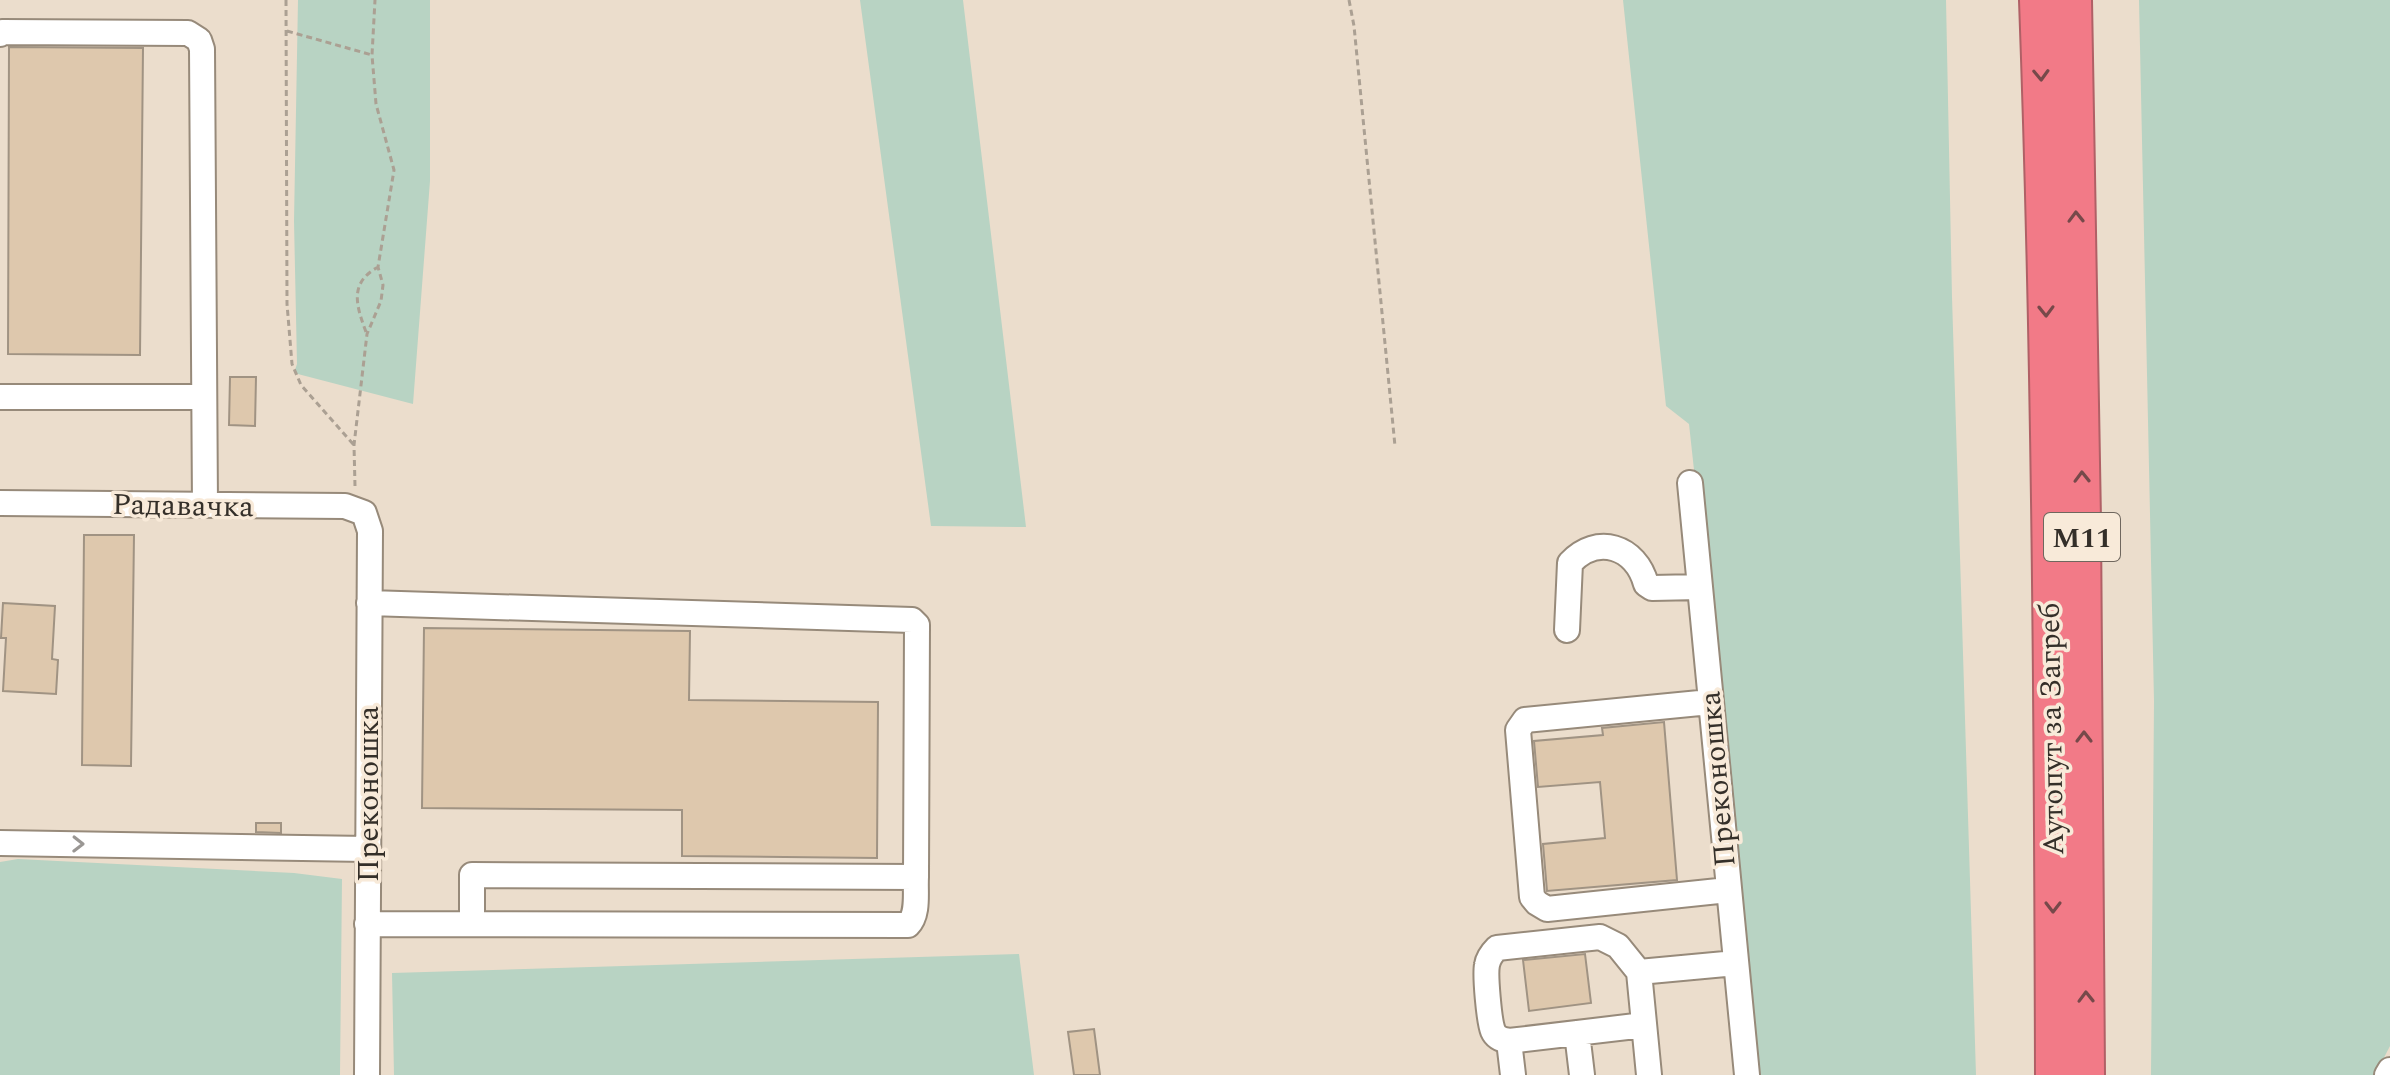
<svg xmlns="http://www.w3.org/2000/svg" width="2390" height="1075" font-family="Spectral,serif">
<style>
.green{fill:#b8d3c3}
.building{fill:#dec8ad;stroke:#a09383;stroke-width:2}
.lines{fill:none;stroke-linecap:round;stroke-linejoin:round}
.minor-casing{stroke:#978a7a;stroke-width:28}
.highway-casing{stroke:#b06066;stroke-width:40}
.path{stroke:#aba093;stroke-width:3;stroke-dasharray:6 4;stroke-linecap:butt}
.minor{stroke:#fff;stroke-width:24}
.highway{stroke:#f27a87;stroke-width:36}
.oneway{stroke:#76494a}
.oneway2{stroke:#9a9794}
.labels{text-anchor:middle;stroke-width:7;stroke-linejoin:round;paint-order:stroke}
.shield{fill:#f8ead9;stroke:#6f675e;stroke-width:2}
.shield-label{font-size:28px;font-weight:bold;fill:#342f29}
.street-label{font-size:30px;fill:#342f29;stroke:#f8ead9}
</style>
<rect width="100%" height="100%" fill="#ebddcc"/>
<path class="green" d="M298,0H430V181L413,404L294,373L297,364L294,221Z
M860,0H963L1026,527L931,526Z
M1623,0H1946L1952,297L1976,1075H1760L1689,424L1666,406Z
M2139,0H2390V1046L2375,1075H2151L2154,701Z
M18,859L294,873L342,879L340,1075H0V862Z
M1019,954L1034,1075H394L392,973Z"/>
<path class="building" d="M9,47L143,48L140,355L8,354Z
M230,377H256L255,426L229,425Z
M84,535H134L131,766L82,765Z
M3,603L55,606L52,659L58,660L56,694L3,691L6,638H1Z
M424,628L690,631L689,700L878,702L877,858L682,856V810L422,808Z
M1664,722L1677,880L1547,891L1543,844L1605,838L1600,782L1538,787L1534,741L1603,735L1602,728Z
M256,823H281V833L256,832Z
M1585,954L1591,1003L1529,1011L1523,960Z
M1094,1029L1100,1075H1074L1068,1032Z"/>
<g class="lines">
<defs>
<path id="minor" d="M0,34L2,32L188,33L199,40L202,49L205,505
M0,397H204
M1690,483L1747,1075
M0,503L345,506L364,513L370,531L367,1075
M369,603L912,620L917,625L916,877
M1567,630L1570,563C1597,534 1636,546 1646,584L1652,588L1699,587
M1710,702L1525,720L1518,730L1532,897L1537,903L1547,909L1728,890
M0,843L367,849
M367,924L908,925C919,914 915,892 916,877L472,875V924
M1639,972L1736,963
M1577,1033L1582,1075
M1509,1041L1644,1025
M1513,1075L1509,1041C1503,1040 1496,1038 1493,1031C1489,1021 1485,975 1487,965C1488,958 1492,953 1497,948L1600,937L1618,946L1639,972L1649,1075
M2387,1075L2390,1070"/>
<path id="highway" d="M2038,0C2051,358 2053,717 2054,1075
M2073,0L2082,521L2086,1075"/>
</defs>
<use href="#minor" class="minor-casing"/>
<use href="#highway" class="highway-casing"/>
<path class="path" d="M286,0L287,304L292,364L301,385L354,445
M1349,0L1354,26L1395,446
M287,31L372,55
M366,332C356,305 349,283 378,267
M355,486L354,445L367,334L381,301L383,285L378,267L394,170L376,104L372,55L375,0"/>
<use href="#minor" class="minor"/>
<use href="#highway" class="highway"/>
</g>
<defs><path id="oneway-chevron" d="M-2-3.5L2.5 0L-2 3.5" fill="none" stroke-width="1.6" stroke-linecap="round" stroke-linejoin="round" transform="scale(2)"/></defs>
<g class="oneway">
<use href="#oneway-chevron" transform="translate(2041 75) rotate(88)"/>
<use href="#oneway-chevron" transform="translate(2076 217) rotate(-91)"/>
<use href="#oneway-chevron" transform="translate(2046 311) rotate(89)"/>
<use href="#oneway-chevron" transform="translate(2082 477) rotate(-91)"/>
<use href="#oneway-chevron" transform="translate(2084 737) rotate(-90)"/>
<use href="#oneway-chevron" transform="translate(2053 907) rotate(90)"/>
<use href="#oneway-chevron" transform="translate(2086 997) rotate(-91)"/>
</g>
<use class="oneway2" href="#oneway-chevron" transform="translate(78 844) rotate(1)"/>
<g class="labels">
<rect class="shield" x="2044" y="513" width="76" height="48" rx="6"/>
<g class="shield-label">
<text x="2082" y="547">M11</text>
</g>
<g class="street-label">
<text transform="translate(183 505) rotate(1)" y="10">Радавачка</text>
<text transform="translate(2051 729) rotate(-91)" y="10">Аутопут за Загреб</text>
<text transform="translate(1717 779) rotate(-95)" y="10">Преконошка</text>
<text transform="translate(368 794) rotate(-90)" y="10">Преконошка</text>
</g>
</g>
</svg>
